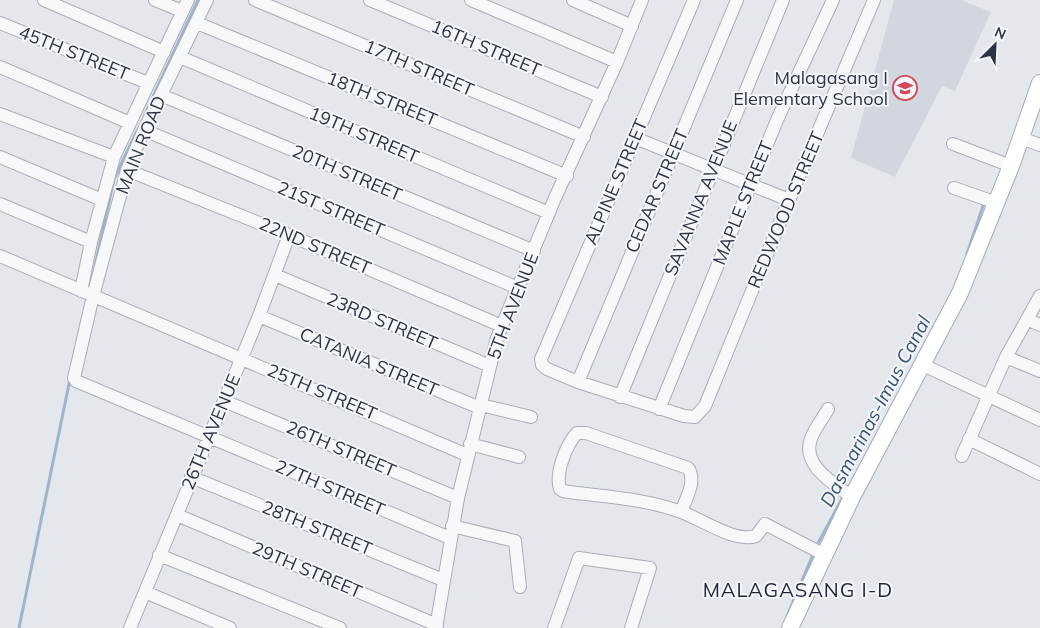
<svg xmlns="http://www.w3.org/2000/svg" width="1040" height="628" font-family="Mulish,sans-serif">
<style>
.built{fill:#d2d6de}
.lines{fill:none;stroke-linecap:round;stroke-linejoin:round}
.stream{stroke:#9fb4cc;stroke-width:3}
.minor-casing{stroke:#a9aeb7;stroke-width:14}
.major-casing{stroke:#a3abb8;stroke-width:18}
.minor{stroke:#f7f8fa;stroke-width:12}
.major{stroke:#fff;stroke-width:16}
.labels{text-anchor:middle;stroke-width:4;stroke-linejoin:round;paint-order:stroke}
.street-label{font-size:18px;fill:#2b3445;stroke:#f4f6f9}
.poi-label{font-size:18px;fill:#2b3445;stroke:#f4f6f9;text-anchor:end}
.water-label{font-size:19px;font-style:italic;fill:#34527a;stroke:#f4f6f9}
.quarter-label{font-size:20px;letter-spacing:1px;fill:#1d2536;stroke:#f4f6f9}
</style>
<rect width="100%" height="100%" fill="#e4e7ec"/>
<path class="built" d="M894,0H961L991,12L955,91L942,86L895,177L851,158Z"/>
<g class="lines">
<path class="stream" d="M145,114L198,0
M967,254L984,203
M95,266L114,179L137,131
M816,547L844,495
M787,616L814,552
M19,628L70,379"/>
<defs>
<path id="minor" d="M44,0L164,52
M155,0L182,11
M207,0L144,130L127,170L93,296L74,378L76,381L450,538
M255,0L584,137
M370,0L602,97
M471,0L617,62
M573,0L632,26
M694,0L541,359L542,365L547,369L578,382L684,416L695,417L705,406L789,200L874,0
M0,23L148,83
M197,23L567,176
M180,57L549,213
M0,67L130,123
M161,95L534,251
M0,114L114,157
M144,130L518,288
M635,138L789,200
M1021,138L1040,145
M953,144L1011,166
M0,157L102,200
M127,170L289,235L502,326
M954,188L997,203
M0,204L91,242
M0,256L467,455
M275,275L490,366
M81,291L91,242L114,157L188,0
M259,316L480,408
M1027,319L1040,325
M1006,357L1040,371
M921,364L1040,420
M578,382L737,0
M620,397L783,0
M224,401L458,498
M481,405L531,417
M659,409L777,120L833,0
M828,409C823,418 816,427 812,436C799,464 833,483 852,497
M969,439L1040,474
M470,444L519,457
M962,456L1006,357L1040,296
M191,477L443,580
M681,512C686,499 697,480 688,468L586,433H577C566,445 555,473 560,489L563,491C602,497 644,498 681,512C702,519 734,543 756,536L765,524L823,554
M177,515L437,625
M452,526L515,541L520,587
M159,555L340,628
M145,592L230,628
M130,628L259,316L289,235
M436,628L458,498L497,338L555,198L617,62L642,0
M554,628L579,558L650,568L631,628"/>
<path id="major" d="M790,628L852,497L960,293L1011,166L1040,83"/>
</defs>
<use href="#minor" class="minor-casing"/>
<use href="#major" class="major-casing"/>
<use href="#minor" class="minor"/>
<use href="#major" class="major"/>
</g>
<defs>
<symbol id="school-ring" viewBox="-11 -11 22 22"><circle r="9.5" fill="#f4f6f9" stroke="#d1495b" stroke-width="1.5"/><path d="M0-5L7-2L0 1L-7-2ZM-4 1L0 2.5L4 1V4Q0 6-4 4Z" fill="#d1495b"/></symbol>
</defs>
<g fill-rule="evenodd">
<use href="#school-ring" x="891" y="74" width="28" height="28"/>
</g>
<g class="labels">
<g class="street-label">
<text transform="translate(486 48) rotate(23)" y="6">16TH STREET</text>
<text transform="translate(74 53) rotate(22)" y="6">45TH STREET</text>
<text transform="translate(419 68) rotate(23)" y="6">17TH STREET</text>
<text transform="translate(382 99) rotate(22)" y="6">18TH STREET</text>
<text transform="translate(364 135) rotate(23)" y="6">19TH STREET</text>
<text transform="translate(141 145) rotate(-68)" y="6">MAIN ROAD</text>
<text transform="translate(347 173) rotate(23)" y="6">20TH STREET</text>
<text transform="translate(616 182) rotate(-67)" y="6">ALPINE STREET</text>
<text transform="translate(657 191) rotate(-67)" y="6">CEDAR STREET</text>
<text transform="translate(701 198) rotate(-68)" y="6">SAVANNA AVENUE</text>
<text transform="translate(743 203) rotate(-68)" y="6">MAPLE STREET</text>
<text transform="translate(331 209) rotate(23)" y="6">21ST STREET</text>
<text transform="translate(786 210) rotate(-67)" y="6">REDWOOD STREET</text>
<text transform="translate(315 246) rotate(23)" y="6">22ND STREET</text>
<text transform="translate(513 306) rotate(-69)" y="6">5TH AVENUE</text>
<text transform="translate(382 321) rotate(23)" y="6">23RD STREET</text>
<text transform="translate(369 362) rotate(23)" y="6">CATANIA STREET</text>
<text transform="translate(322 392) rotate(23)" y="6">25TH STREET</text>
<text transform="translate(211 432) rotate(-67)" y="6">26TH AVENUE</text>
<text transform="translate(341 449) rotate(23)" y="6">26TH STREET</text>
<text transform="translate(330 488) rotate(23)" y="6">27TH STREET</text>
<text transform="translate(317 528) rotate(22)" y="6">28TH STREET</text>
<text transform="translate(307 570) rotate(23)" y="6">29TH STREET</text>
</g>
<g class="poi-label">
<text x="888" y="84">Malagasang I<tspan x="888" dy="21">Elementary School</tspan></text>
</g>
<g class="water-label">
<text transform="translate(875 411) rotate(-62)" y="7">Dasmarinas-Imus Canal</text>
</g>
<g class="quarter-label">
<text x="798" y="597">MALAGASANG I-D</text>
</g>
</g>
<g transform="translate(995 45) rotate(24)" stroke="#f4f6f9" stroke-width="4" paint-order="stroke">
<path d="M0-4L9 19L0 12L-9 19Z" fill="#2b3445"/>
<text y="-8" font-size="14" font-weight="bold" text-anchor="middle" fill="#2b3445">N</text>
</g>
</svg>
